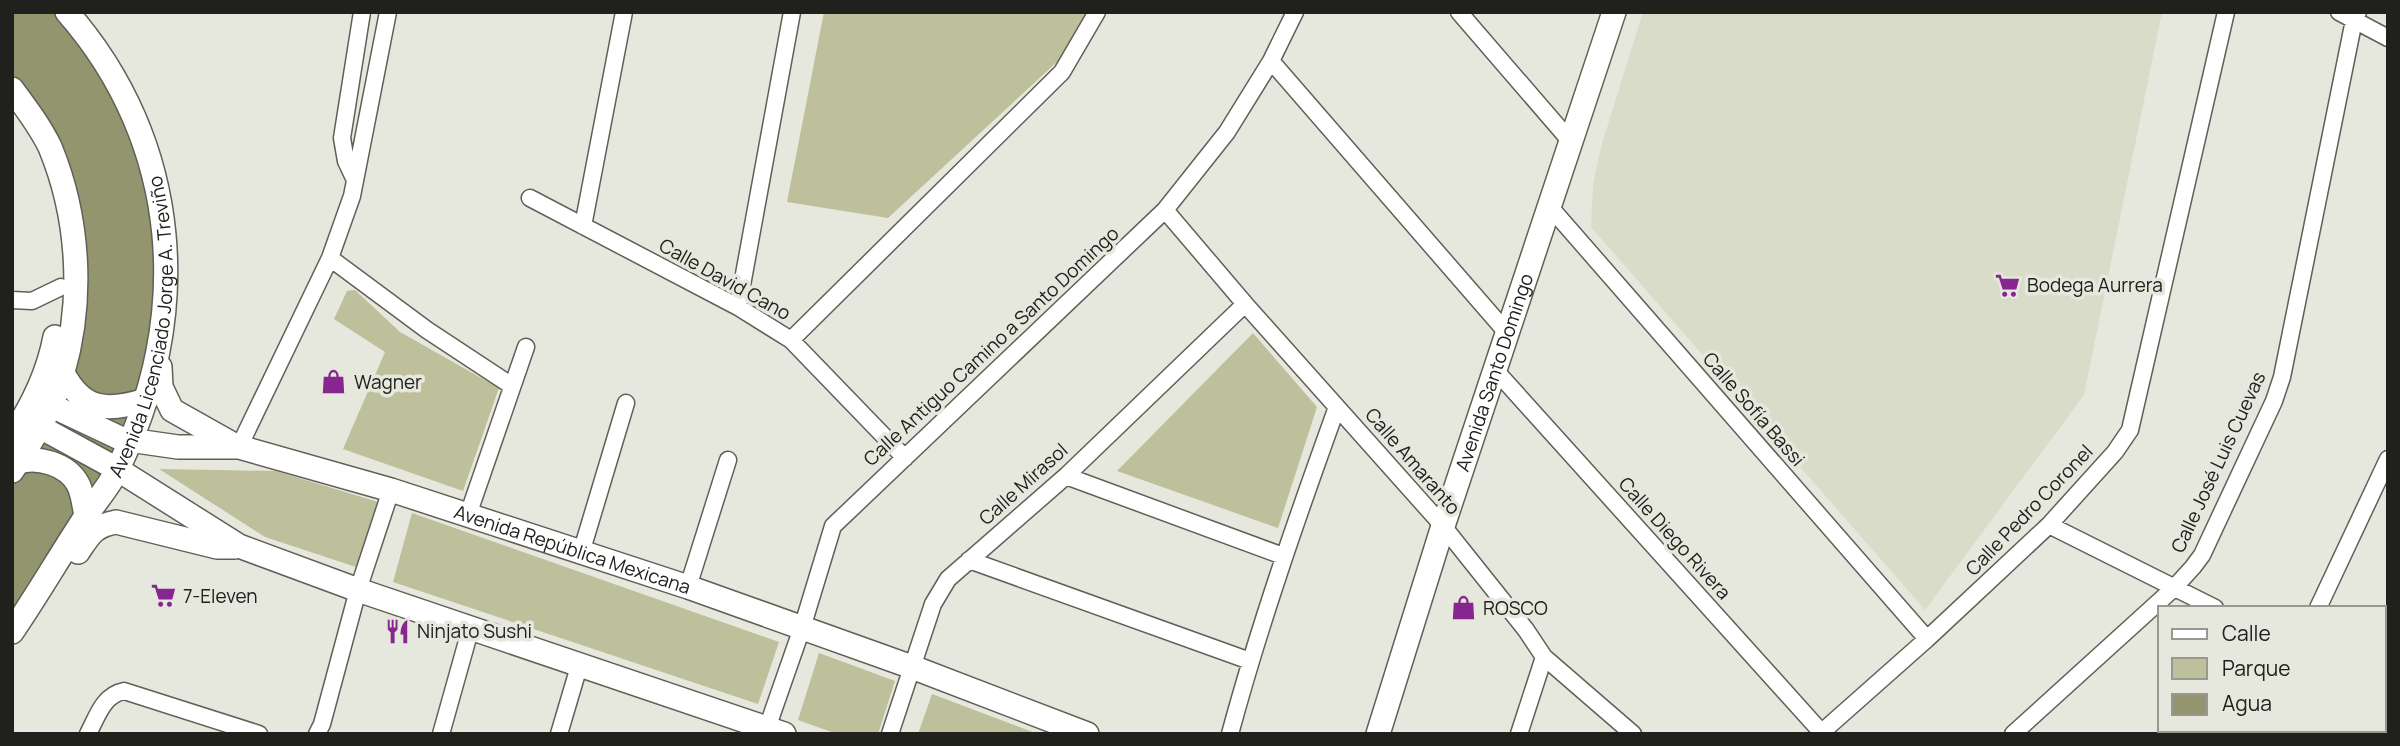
<svg xmlns="http://www.w3.org/2000/svg" width="2400" height="746" font-family="Manrope,sans-serif">
<style>
.built{fill:#dadcca}
.green{fill:#bdc09a}
.water{fill:#92956d}
.lines{fill:none;stroke-linecap:round;stroke-linejoin:round}
.street-casing{stroke:#5f6057;stroke-width:19}
.secondary-casing{stroke:#5f6057;stroke-width:26}
.street{stroke:#fff;stroke-width:16}
.secondary{stroke:#fff;stroke-width:23}
.labels{text-anchor:middle;stroke-width:7;stroke-linejoin:round;paint-order:stroke}
.street-label{font-size:19px;fill:#20211d;stroke:#e6e7dd}
.poi-label{font-size:19px;fill:#20211d;stroke:#e6e7dd;text-anchor:start}
</style>
<rect width="100%" height="100%" fill="#e6e7dd"/>
<path class="built" d="M1643,12H2162L2084,395L1925,610L1591,227L1593,185L1601,147Z"/>
<path class="green" d="M824,12H1087L1072,48L888,218L787,202Z
M355,290L400,332L499,388L463,491L343,449L385,352L334,319L347,291Z
M1253,333L1317,407L1278,528L1117,471Z
M159,469L276,471L378,502L356,567L265,537Z
M412,513L779,642L758,704L393,582Z
M819,653L895,681L878,734H837L798,720Z
M932,694L1038,734H918Z"/>
<path class="water" d="M12,12H65L106,66L163,214L146,400L12,632V471L71,335L60,180L12,89Z"/>
<g class="lines">
<defs>
<path id="street" d="M1459,12L1572,143
M2339,12L2388,38
M1271,61L1508,334
M354,178L346,161L342,138L362,12
M530,198L738,307L791,340L905,458
M1550,207L1927,639
M1165,210L1245,304L1443,526L1526,630L1544,657L1633,734
M583,226L624,12
M330,258L427,330L512,386
M12,300L32,301L61,287
M738,307L792,12
M791,340L1062,72L1097,12
M1496,371L1823,734
M239,447L330,258L352,196L388,12
M1066,476L1283,556
M468,515L526,347
M2049,525L2215,608
M581,553L626,403
M969,560L1250,661
M688,587L728,460
M2318,608L2388,459
M2384,689L2388,691
M1822,732L1927,639L2049,525L2115,452L2130,430L2226,12
M88,734C97,717 103,695 124,691L259,734
M317,734L322,724L358,590L391,490
M441,734L471,627
M559,734L580,663
M765,734L802,628L833,526L1165,210L1227,132L1271,61L1295,12
M890,734L933,604L948,579L1066,476L1245,304
M1230,734C1260,623 1298,515 1337,407
M1519,734L1544,657
M2013,734L2174,588L2193,567L2202,555L2274,401L2282,377L2354,20L2358,12
M2204,734L2208,730"/>
<g id="secondary">
<path d="M12,89C26,108 40,126 50,147C79,217 84,299 63,372C53,408 33,440 12,471"/>
<path d="M160,367L161,387L172,410L236,446"/>
<path d="M63,373C83,411 107,412 146,400"/>
<path id="s1" d="M50,405L122,439L178,447H239L391,490L688,587L912,667L1087,734"/>
<path d="M40,427L117,469L239,546L358,590L784,734"/>
<path d="M12,436C33,405 48,374 55,337"/>
<path d="M18,462C38,456 67,464 78,484C83,494 84,505 86,517"/>
<path d="M78,552C90,534 94,526 116,522L217,547H234"/>
<path id="s2" d="M12,632C38,594 61,554 86,516C96,501 108,488 116,472C194,319 182,143 67,12"/>
<path id="s3" d="M1378,734L1443,526L1614,12"/>
</g>
</defs>
<use href="#street" class="street-casing"/>
<use href="#secondary" class="secondary-casing"/>
<use href="#street" class="street"/>
<use href="#secondary" class="secondary"/>
</g>
<defs>
<symbol id="supermarket-bare" viewBox="-9 -9 18 18"><path d="M-6-5.5h2.5l.6 2H6L4.5 2H-2.5L-4.4-4H-6ZM-1.5 3.2a1.3 1.3 0 1 0 .1 0ZM3 3.2a1.3 1.3 0 1 0 .1 0Z" fill="#88268f" stroke="#e6e7dd" stroke-width="2.5" paint-order="stroke"/></symbol>
<symbol id="shop-bare" viewBox="-9 -9 18 18"><path d="M-5-2.5h2.3a2.7 3.5 0 0 1 5.4 0H5L5.5 6h-11ZM-1.5-2.5h3a1.5 2.3 0 0 0-3 0Z" fill="#88268f" stroke="#e6e7dd" stroke-width="2.5" paint-order="stroke"/></symbol>
<symbol id="restaurant-bare" viewBox="-9 -9 18 18"><path d="M-5-6h1v4h1v-4h1v4h1v-4h1v5L-1.5 .5V6h-2V.5L-5-1ZM5-6V6H3V1.5H1.5Q1.5-4 5-6Z" fill="#88268f" stroke="#e6e7dd" stroke-width="2.5" paint-order="stroke"/></symbol>
</defs>
<g fill-rule="evenodd">
<use href="#supermarket-bare" x="1990" y="268" width="35" height="35"/>
<use href="#shop-bare" x="316" y="364" width="35" height="35"/>
<use href="#supermarket-bare" x="146" y="578" width="35" height="35"/>
<use href="#shop-bare" x="1446" y="590" width="35" height="35"/>
<use href="#restaurant-bare" x="380" y="614" width="35" height="35"/>
</g>
<g class="labels">
<g class="street-label">
<text transform="translate(725 279) rotate(29)" y="7">Calle David Cano</text>
<text dy="7" stroke="none"><textPath href="#s2" startOffset="341">Avenida Licenciado Jorge A. Treviño</textPath></text>
<text transform="translate(991 346) rotate(-43)" y="7">Calle Antiguo Camino a Santo Domingo</text>
<text dy="7" stroke="none"><textPath href="#s3" startOffset="380">Avenida Santo Domingo</textPath></text>
<text transform="translate(1754 409) rotate(49)" y="7">Calle Sofía Bassi</text>
<text transform="translate(1413 461) rotate(49)" y="7">Calle Amaranto</text>
<text transform="translate(2218 462) rotate(-65)" y="7">Calle José Luis Cuevas</text>
<text transform="translate(1023 484) rotate(-42)" y="7">Calle Mirasol</text>
<text transform="translate(2029 510) rotate(-46)" y="7">Calle Pedro Coronel</text>
<text transform="translate(1675 538) rotate(48)" y="7">Calle Diego Rivera</text>
<text dy="7" stroke="none"><textPath href="#s1" startOffset="546">Avenida República Mexicana</textPath></text>
</g>
<g class="poi-label">
<text x="2027" y="292">Bodega Aurrera</text>
<text x="354" y="389">Wagner</text>
<text x="183" y="603">7-Eleven</text>
<text x="1483" y="615">ROSCO</text>
<text x="417" y="638">Ninjato Sushi</text>
</g>
</g>
<rect width="2400" height="746" fill="none" stroke="#20211d" stroke-width="28"/>
<rect x="2158" y="606" width="228" height="126" fill="#e6e7dd" stroke="#979890" stroke-width="2"/>
<rect x="2172" y="629" width="35" height="10" fill="#ffffff" stroke="#979890" stroke-width="2"/>
<text x="2222" y="641" font-size="21" fill="#20211d">Calle</text>
<rect x="2172" y="658" width="35" height="21" fill="#bdc09a" stroke="#979890" stroke-width="2"/>
<text x="2222" y="676" font-size="21" fill="#20211d">Parque</text>
<rect x="2172" y="694" width="35" height="21" fill="#92956d" stroke="#979890" stroke-width="2"/>
<text x="2222" y="711" font-size="21" fill="#20211d">Agua</text>
</svg>
